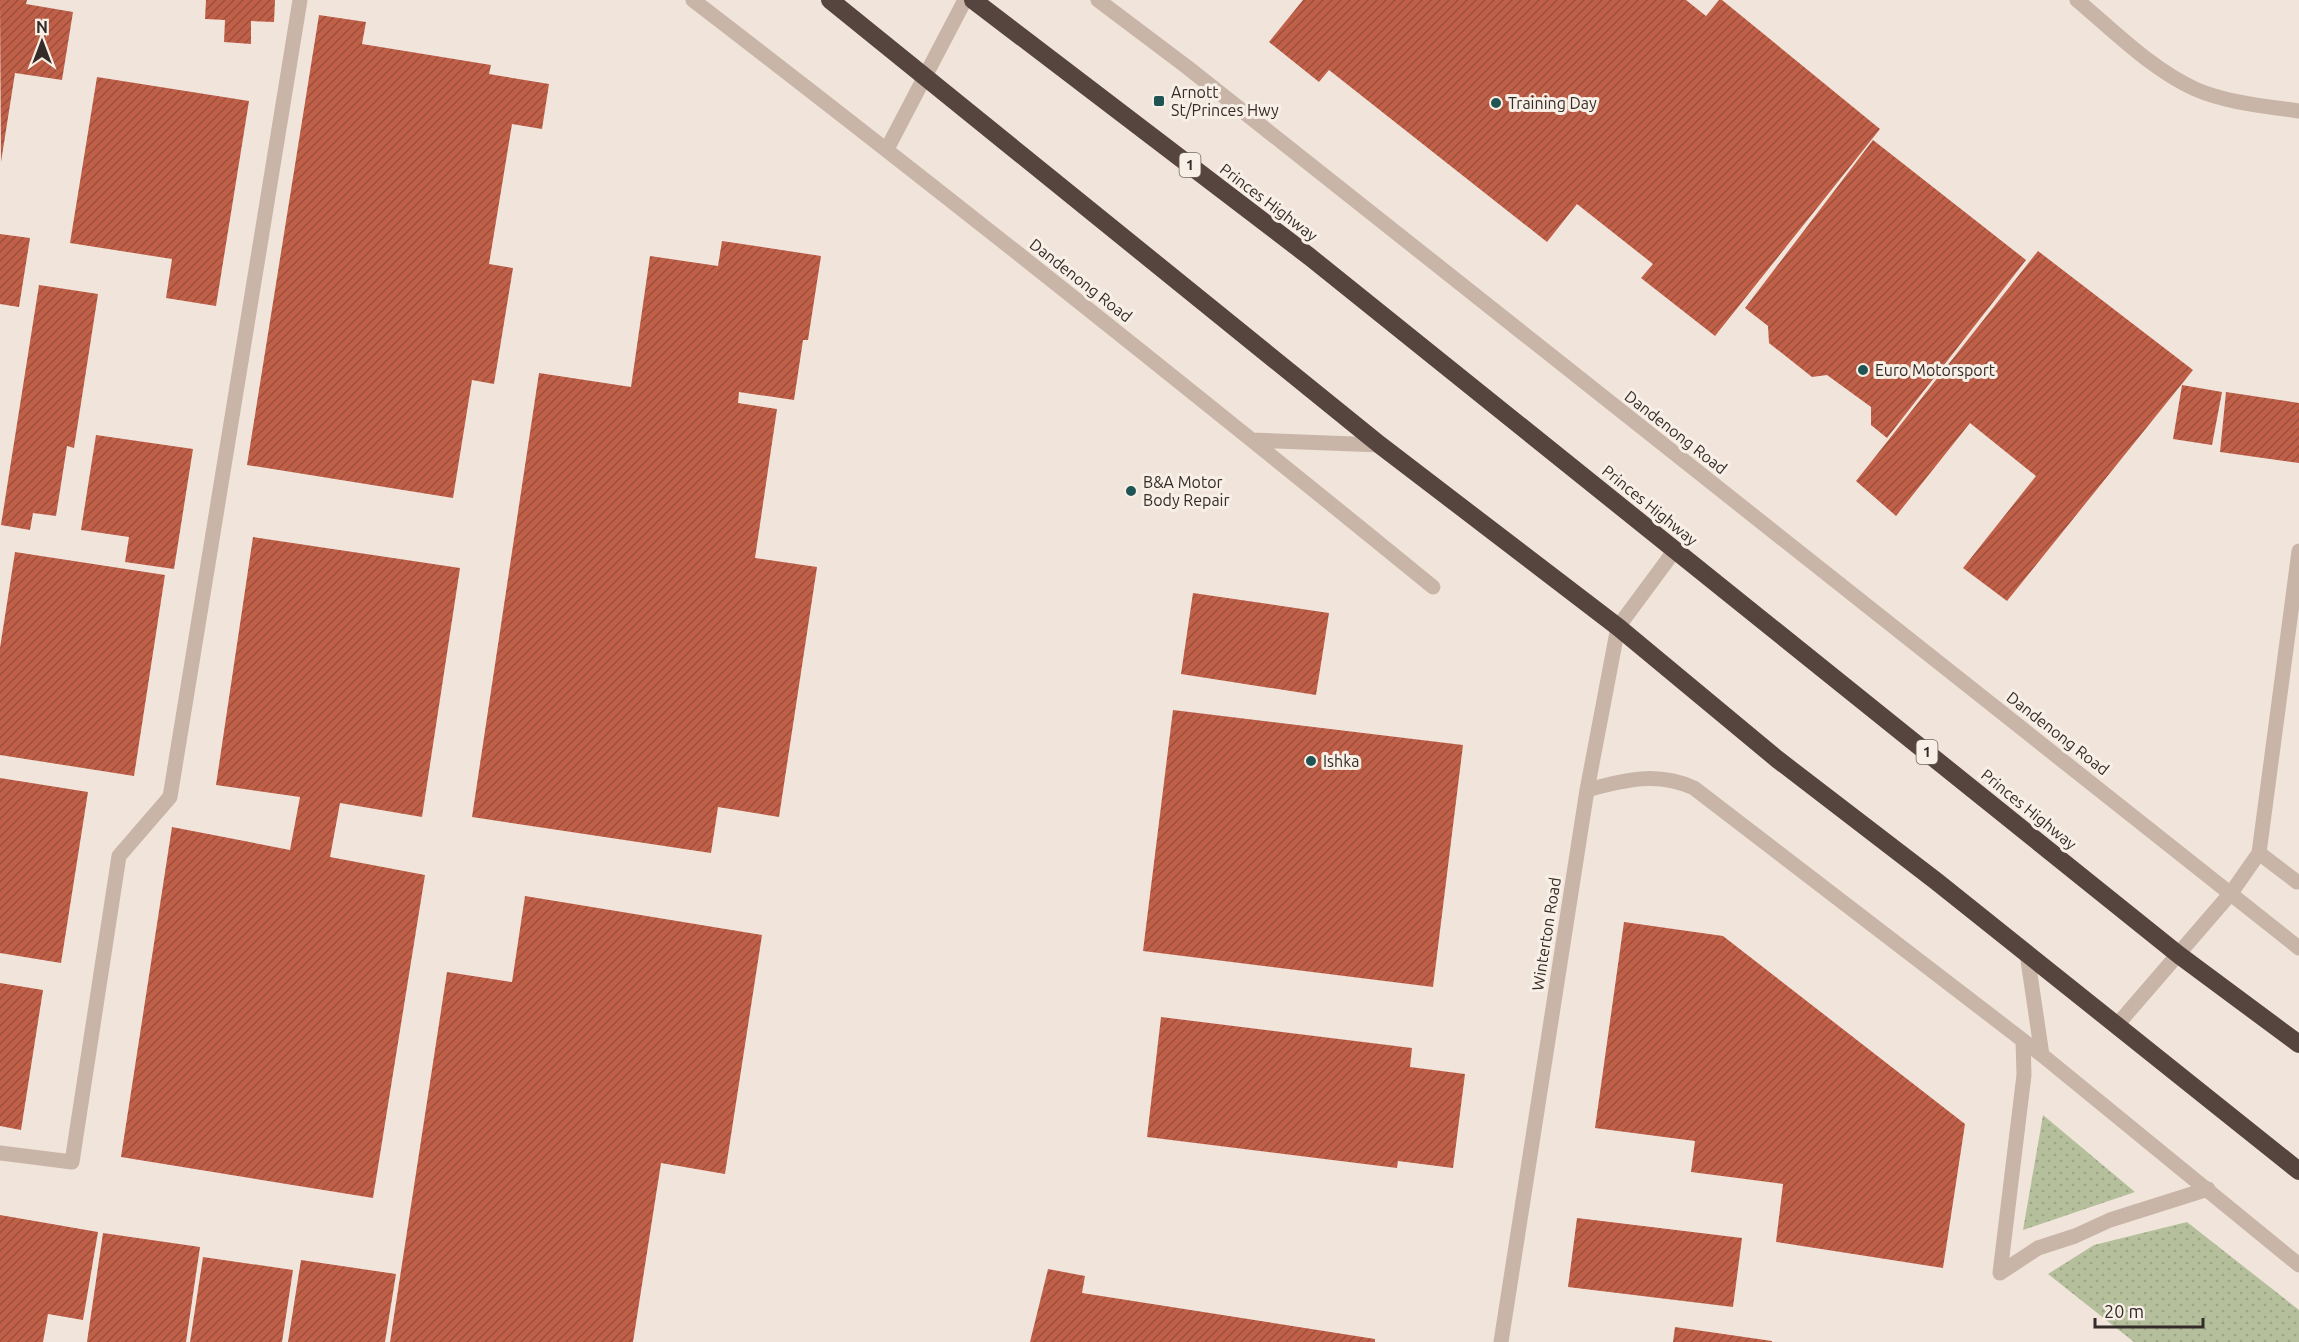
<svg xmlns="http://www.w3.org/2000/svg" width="2299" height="1342" font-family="Ubuntu,sans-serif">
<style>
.park{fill:url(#park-dots)}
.building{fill:url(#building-hatch)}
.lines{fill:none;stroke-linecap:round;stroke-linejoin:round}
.lane{stroke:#c8b5a8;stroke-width:15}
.street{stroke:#c8b5a8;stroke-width:15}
.highway{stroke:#56453f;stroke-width:18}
.poi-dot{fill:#1f5455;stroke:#f8f0e7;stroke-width:2}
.labels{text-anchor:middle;stroke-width:6;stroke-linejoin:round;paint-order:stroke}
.shield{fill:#f8f0e7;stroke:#706661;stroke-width:1.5}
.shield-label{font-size:15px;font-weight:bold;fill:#352b28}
.poi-label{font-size:16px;fill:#352b28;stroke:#f8f0e7;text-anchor:start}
.street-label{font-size:16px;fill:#352b28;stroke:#f8f0e7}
</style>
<defs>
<pattern id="park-dots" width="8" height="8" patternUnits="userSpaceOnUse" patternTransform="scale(1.5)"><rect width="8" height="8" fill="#b5bf9c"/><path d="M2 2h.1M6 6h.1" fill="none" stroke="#9ca486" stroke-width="1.8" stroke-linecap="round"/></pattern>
<pattern id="building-hatch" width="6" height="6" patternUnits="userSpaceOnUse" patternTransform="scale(1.5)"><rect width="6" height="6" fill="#c06049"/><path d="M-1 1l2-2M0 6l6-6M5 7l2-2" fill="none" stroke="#9d4f3d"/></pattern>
</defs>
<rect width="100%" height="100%" fill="#f1e5db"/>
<path class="park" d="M2043,1115L2135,1192L2023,1230Z
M2187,1222L2299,1310V1342H2134L2048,1274L2094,1245Z"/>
<path class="building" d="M0,0H27L26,4L73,12L62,80L15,73L1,162Z
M206,0H275L274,22L251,21V44L224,42L225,20L205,19Z
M1303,0H1686L1706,16L1719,0H1722L1880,129L1715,336L1641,278L1653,264L1577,204L1547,242L1329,70L1319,82L1269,42Z
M319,15L366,22L362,44L491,65L489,74L549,84L542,129L512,124L489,264L513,268L494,384L472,380L453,498L247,465Z
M97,77L249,101L216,306L166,298L172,259L70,243Z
M1873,140L2026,260L1887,438L1871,425V407L1827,375L1812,377L1769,343L1768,326L1745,308Z
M0,234L30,238L19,307L0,304Z
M722,241L821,256L808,340H803L794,400L739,392L738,403L777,409L755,558L817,567L779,817L718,807L711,853L472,817L539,373L631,387L650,256L718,266Z
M2038,251L2193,370L2007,601L1963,568L2036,476L1970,423L1896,516L1856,481Z
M39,285L98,294L74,448L67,446L56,516L33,513L30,530L1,525Z
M2182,385L2222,392L2212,445L2173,439Z
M2226,392L2299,403V463L2220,452Z
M96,435L193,449L174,569L125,562L129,537L81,530Z
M253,537L460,568L422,817L340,803L330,857L425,875L373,1198L121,1157L172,827L290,850L300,797L216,785Z
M15,552L165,575L134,776L0,755V648Z
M1193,593L1329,613L1316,695L1181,674Z
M1173,710L1463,745L1433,987L1143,951Z
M0,778L88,792L61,963L0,953Z
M525,896L762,935L725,1174L661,1163L633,1342H390L447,972L512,982Z
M1624,922L1723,936L1965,1124L1943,1268L1776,1242L1783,1184L1691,1172L1695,1141L1595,1128Z
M0,983L43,990L21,1130L0,1126Z
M1161,1017L1412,1048L1410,1067L1465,1074L1453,1168L1398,1161L1397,1168L1147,1137Z
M0,1215L98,1232L83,1320L48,1314L43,1342H0Z
M1577,1218L1742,1238L1733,1307L1568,1287Z
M103,1233L200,1247L186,1342H87Z
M203,1257L293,1270L282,1342H190Z
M301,1260L396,1274L385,1342H288Z
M1048,1269L1085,1276L1082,1293L1375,1339V1342H1030Z
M1675,1327L1772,1341V1342H1673Z"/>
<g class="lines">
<path class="lane" d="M2259,853L2297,882
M2231,893L2259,853L2299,551
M0,1153L72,1162L119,856L170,797L300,0
M2000,1273L2024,1075L2023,1041
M2000,1273L2038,1248L2075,1236L2110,1220L2208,1189"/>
<path class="street" d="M693,0C943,192 1189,388 1433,587
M1098,0L1187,67L2299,948
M2077,0C2114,31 2151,69 2195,89C2227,103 2265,106 2299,111
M887,149L965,0
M1253,440L1380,445
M1587,790C1624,780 1657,771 1694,788L2042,1055L2299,1265
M2027,954L2042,1055
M2117,1025L2231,893
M1501,1342L1587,790L1618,627L1675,550"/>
<path class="highway" d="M830,0L1380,445L1618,627L1777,759L1936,881L2299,1171
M973,0L1310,257L2179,955L2299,1044"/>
</g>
<g class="poi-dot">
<rect x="1153" y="95" width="12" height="12" rx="3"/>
<circle cx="1496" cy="103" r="6"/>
<circle cx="1863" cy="370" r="6"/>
<circle cx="1131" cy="491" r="6"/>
<circle cx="1311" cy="761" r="6"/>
</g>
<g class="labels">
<g class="shield">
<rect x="1179.5" y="153" width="21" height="24" rx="4.5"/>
<rect x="1916.5" y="740" width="21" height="24" rx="4.5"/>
</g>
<g class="shield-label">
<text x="1190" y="170">1</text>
<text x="1927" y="757">1</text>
</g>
<g class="poi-label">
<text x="1171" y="98">Arnott<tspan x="1171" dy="18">St/Princes Hwy</tspan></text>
<text x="1508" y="109">Training Day</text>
<text x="1875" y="376">Euro Motorsport</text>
<text x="1143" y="488">B&amp;A Motor<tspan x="1143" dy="18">Body Repair</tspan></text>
<text x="1323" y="767">Ishka</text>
</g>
<g class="street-label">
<text transform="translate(1269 202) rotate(37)" y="6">Princes Highway</text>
<text transform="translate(1081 280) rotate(38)" y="6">Dandenong Road</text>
<text transform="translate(1676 432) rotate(38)" y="6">Dandenong Road</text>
<text transform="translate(1650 505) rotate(39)" y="6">Princes Highway</text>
<text transform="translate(2058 733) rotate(38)" y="6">Dandenong Road</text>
<text transform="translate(2029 809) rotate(39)" y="6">Princes Highway</text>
<text transform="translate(1546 934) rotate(-81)" y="6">Winterton Road</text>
</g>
</g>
<g transform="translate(42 42)" stroke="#f8f0e7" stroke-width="4.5" paint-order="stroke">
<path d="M0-4.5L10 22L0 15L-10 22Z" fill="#352b28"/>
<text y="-9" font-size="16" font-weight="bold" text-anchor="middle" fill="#352b28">N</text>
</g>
<path d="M2095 1318v9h108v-9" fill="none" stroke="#352b28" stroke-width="3"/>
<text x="2104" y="1318" font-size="18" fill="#352b28" stroke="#f8f0e7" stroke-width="4.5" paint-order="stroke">20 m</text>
</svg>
